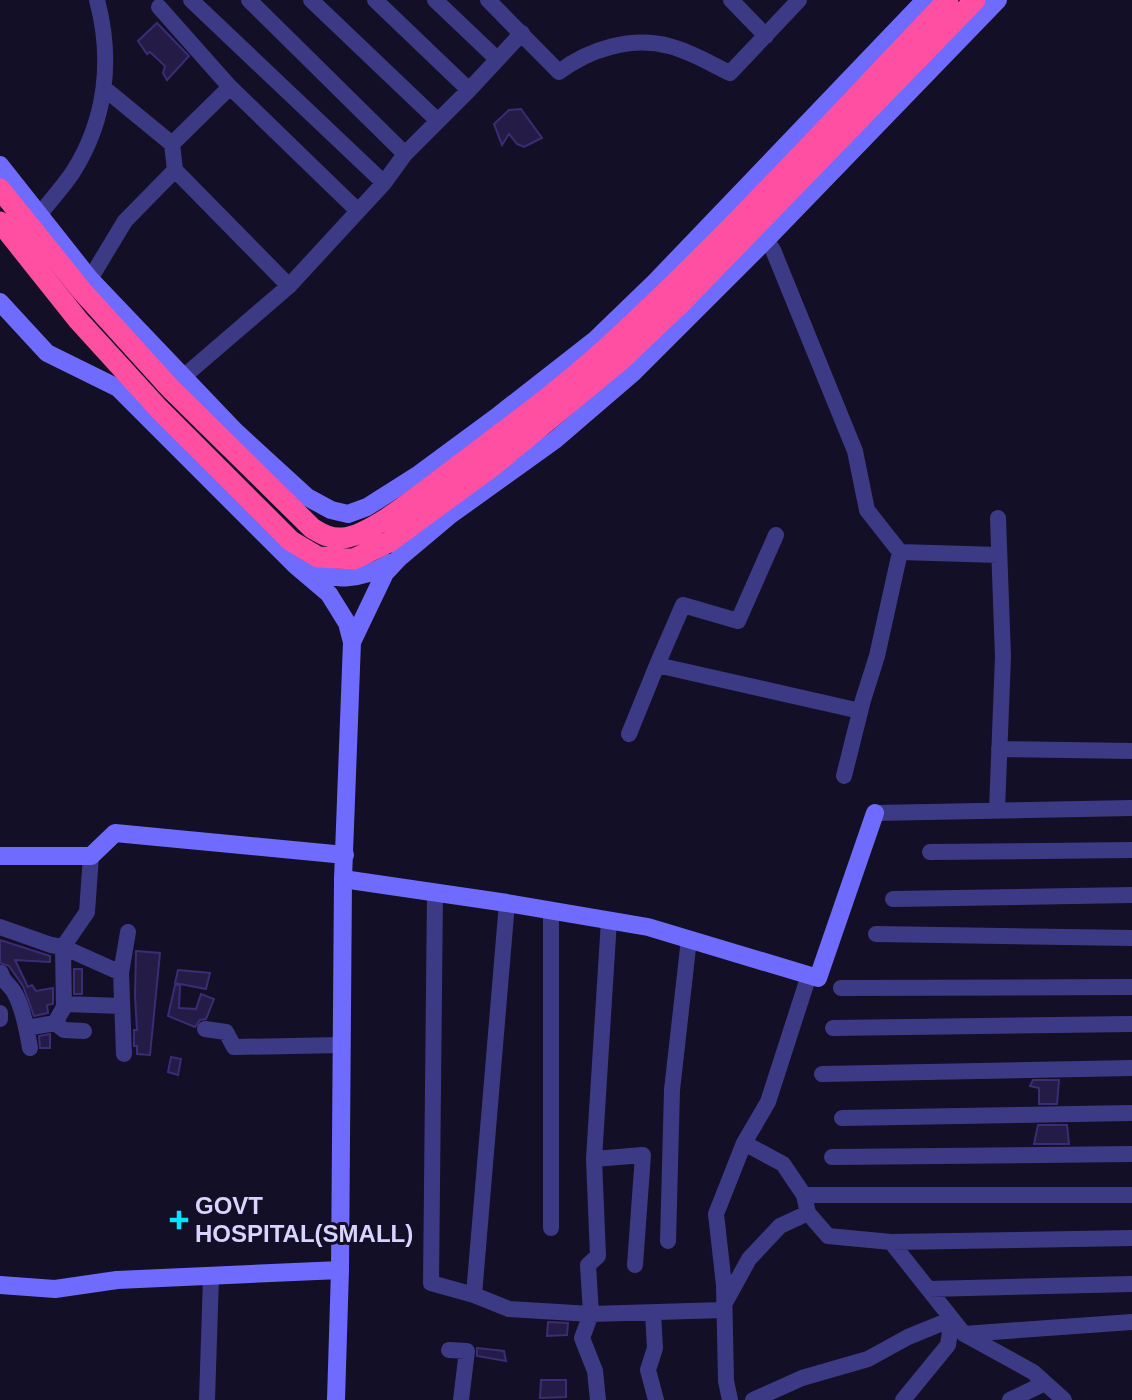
<svg xmlns="http://www.w3.org/2000/svg" width="1132" height="1400" font-family="Arial,sans-serif">
<style>
.building{fill:#241b47;stroke:#3b2d73;stroke-width:2}
.lines{fill:none;stroke-linecap:round;stroke-linejoin:round}
.street{stroke:#3d3a85;stroke-width:16}
.secondary{stroke:#6f6bff;stroke-width:18}
.highway{stroke:#ff4fa3;stroke-width:21}
.poi-dot{fill:#00e5ff;stroke:#130f26;stroke-width:2.5}
.labels{text-anchor:middle;stroke-width:6;stroke-linejoin:round;paint-order:stroke}
.poi-label{font-size:24px;font-weight:bold;fill:#d9d4ff;stroke:#130f26;text-anchor:start}
</style>
<rect width="100%" height="100%" fill="#130f26"/>
<path class="building" d="M157,23L189,56L167,80L163,73L165,66L150,52L147,54L138,41Z
M521,109L542,138L524,147L517,144L509,134L502,145L494,124L509,110Z
M0,940L50,956V962L15,960L28,987L32,985L36,991L53,988V1004L47,1005L48,1013L34,1016L23,986L9,966L0,963Z
M136,951L160,953L150,1055L137,1054V1046H134V1030H137L135,996Z
M74,969H82V994H74Z
M178,970L210,973L206,989L175,983Z
M175,985H180L179,1008L196,1009L201,994L214,999L206,1019L200,1020L195,1027L168,1016Z
M50,1034V1048H40L39,1036Z
M171,1057L181,1059L178,1075L168,1072Z
M1033,1080H1059L1057,1104H1039V1088L1030,1086Z
M1038,1125H1067L1069,1144H1034Z
M548,1322L568,1323L567,1335L547,1336Z
M477,1348L504,1351L506,1361L477,1356Z
M541,1380H566V1397L540,1398Z"/>
<g class="lines">
<path class="street" d="M191,0L384,183
M249,0L405,154
M311,0L438,121
M375,0L469,90
M435,0L497,59
M488,0L559,72C589,49 632,36 669,46C690,51 711,64 730,73L799,0
M731,0L766,36
M159,7L230,87
M105,89L172,144L175,170
M172,144L230,87L358,211
M39,215C50,201 63,187 73,172C106,120 113,60 97,0
M766,240L773,250L855,451L867,510L900,552
M90,279L125,221L175,170L289,286L182,378
M289,286L384,183L405,154L469,90L522,33
M657,665L683,605L738,621L776,535
M629,734L657,665L860,711
M999,749L1132,751
M844,776L863,700L877,656L900,552L999,555
M997,810L1003,657L998,518
M875,813L1132,808
M930,852L1132,850
M435,893L431,1283L474,1295L509,1309L591,1314L588,1265L598,1256L594,1159L643,1155L635,1265
M893,899L1132,895
M0,927L51,945L63,947L121,973
M876,934L1132,938
M1,973C3,982 10,985 14,992C23,1007 27,1030 30,1048
M841,988L1132,987
M64,1004L122,1006
M0,1013V1019
M55,1023L64,1007L63,947L87,912L91,856
M26,1028L55,1023L64,1030L84,1031
M833,1028L1132,1024
M205,1029L226,1032L234,1047L342,1045
M124,1054L121,973L128,932
M822,1074L1132,1068
M842,1118L1132,1113
M744,1143L783,1164L804,1195L808,1213L828,1236L891,1242L964,1334L1033,1372L1064,1400
M832,1157L1132,1154
M594,1159L609,920
M804,1195H1132
M551,1228V911
M668,1241L672,1090L689,939
M891,1242L1132,1238
M928,1289L1132,1284
M474,1295L507,903
M726,1301L749,1259L780,1226L808,1213
M653,1313L655,1348L648,1370L656,1400
M964,1334L1132,1322
M449,1350L467,1351L461,1400
M207,1400L211,1277
M598,1400L595,1371L582,1338L591,1314L724,1310
M730,1400L726,1381L724,1285L716,1214L744,1143L768,1102L809,975
M753,1400L802,1378L868,1359L908,1337L952,1319
M903,1400L948,1345L952,1319
M1010,1400L1045,1383"/>
<path class="secondary" d="M0,165L90,279L235,431L307,497L331,510L348,514L367,507L419,474L495,418L596,339L655,282L925,0
M0,302L47,353L118,388L296,566L329,594L347,623L352,642L343,879L340,1270L336,1400
M304,569C335,582 361,580 390,563
M352,642L385,573L399,558L449,516L555,440L633,373L766,240L998,0
M0,856H91L115,833L345,855
M343,879L507,903L648,927L818,978L875,813
M0,1285L55,1289L117,1280L340,1270"/>
<path class="highway" d="M0,189L82,291L170,388L312,528C322,534 330,539 342,538C369,537 422,493 445,476C501,433 559,392 611,344C729,235 837,116 948,0
M0,222L78,320L159,409L291,541L318,557L354,559L389,542L494,465L621,360L679,305L975,0"/>
</g>
<path class="poi-dot" d="M175.5 1209.5h7v7h7v7h-7v7h-7v-7h-7v-7h7z"/>
<g class="labels">
<g class="poi-label">
<text x="195" y="1214">GOVT<tspan x="195" dy="28">HOSPITAL(SMALL)</tspan></text>
</g>
</g>
</svg>
